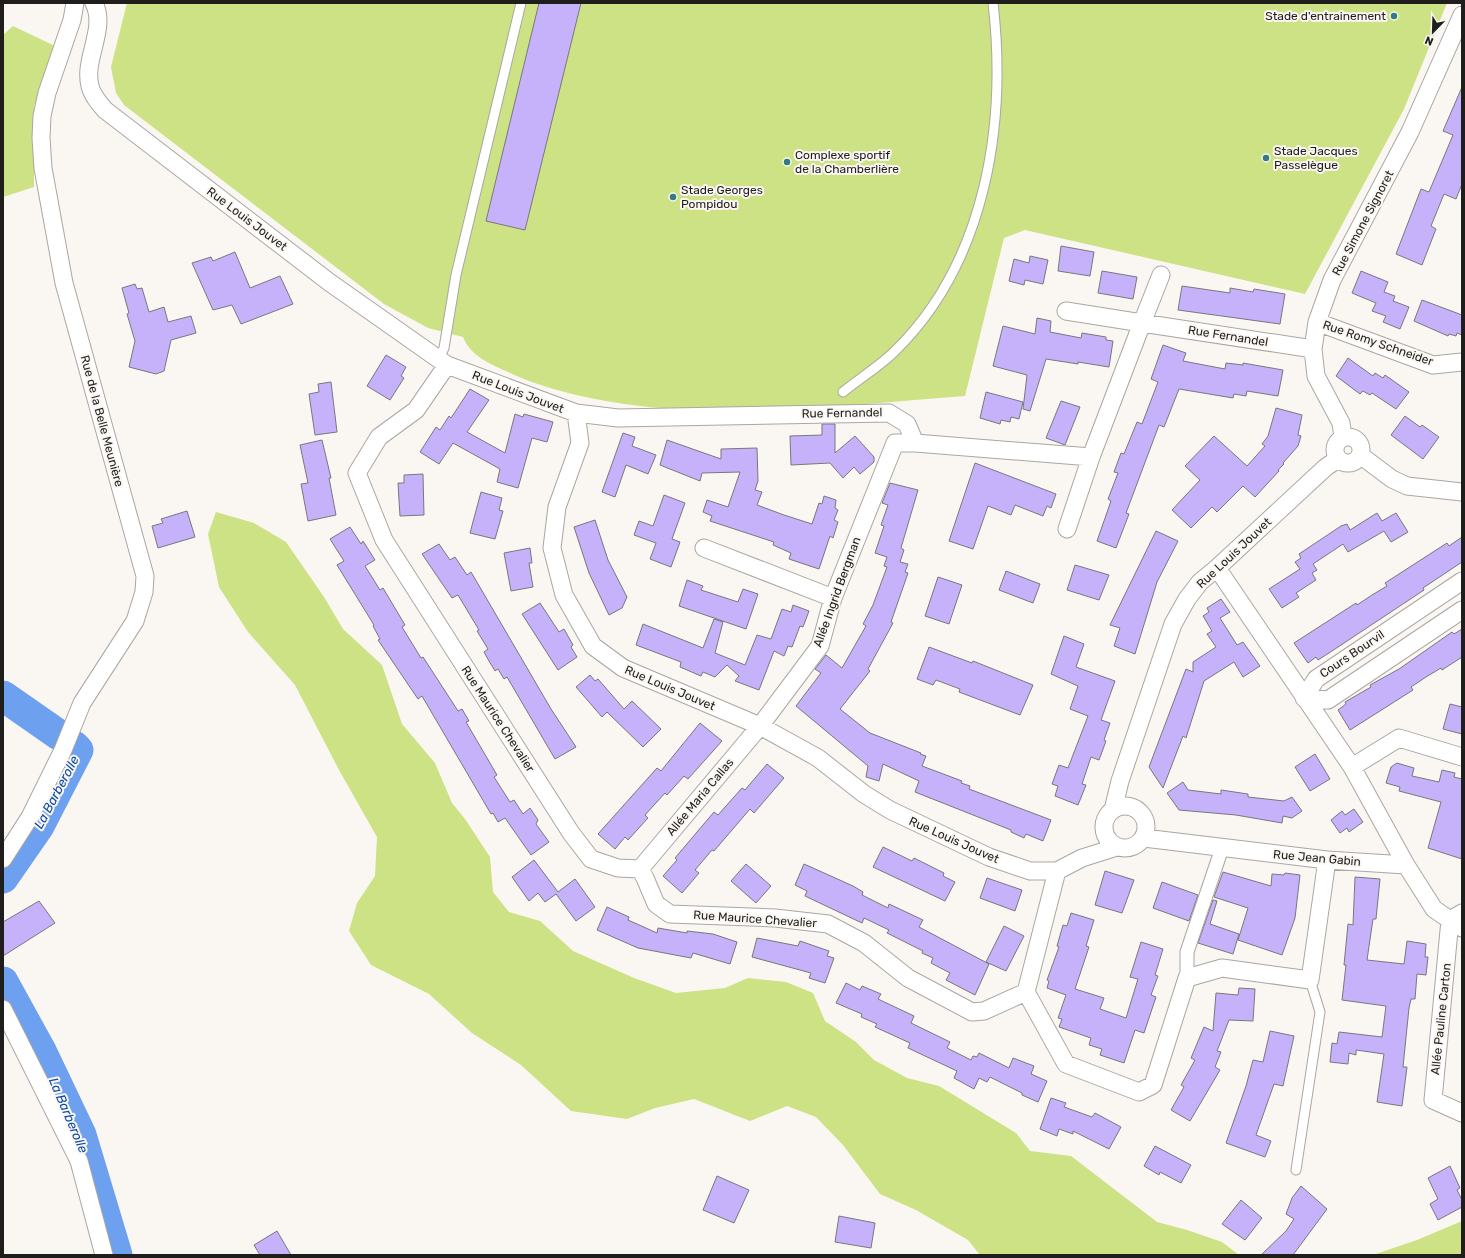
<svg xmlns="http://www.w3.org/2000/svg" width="1465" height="1258" font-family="Rubik,sans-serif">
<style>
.green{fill:#cde185}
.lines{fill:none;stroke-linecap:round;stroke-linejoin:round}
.river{stroke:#6da0ef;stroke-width:31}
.building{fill:#c6b2fb;stroke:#79777c}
.service-casing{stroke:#aaa7a3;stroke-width:11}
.pedestrian-casing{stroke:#aaa7a3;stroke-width:15}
.minor-casing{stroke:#aaa7a3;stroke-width:19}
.service{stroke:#fff;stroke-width:9}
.pedestrian{stroke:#fff;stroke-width:13}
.minor{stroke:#fff;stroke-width:17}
.poi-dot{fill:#337b83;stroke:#faf6f2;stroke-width:1.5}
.labels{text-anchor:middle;stroke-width:4;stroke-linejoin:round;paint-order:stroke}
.poi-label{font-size:12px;fill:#1f1e1c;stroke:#faf6f2;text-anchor:start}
.street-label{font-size:12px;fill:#1f1e1c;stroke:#faf6f2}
.water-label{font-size:13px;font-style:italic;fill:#0b4ca7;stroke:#faf6f2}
</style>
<rect width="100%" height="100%" fill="#faf6f2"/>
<path class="green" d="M127,3H1447L1404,109L1305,294L1025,230L1004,238L965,396C840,405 713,423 590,398C562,392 536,385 510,373C491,364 471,357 463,337L428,328L384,304L124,105L116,93L111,67Z
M13,26L59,48L34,106V187L3,197V35Z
M216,512L254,523L286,542L324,597L343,629L382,665L402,724L435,763L452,803L465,819L490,857L493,892L509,912L540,921L573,951L634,978L676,993L725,988L748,978L786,982L813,993L825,1021L856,1042L874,1060L907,1078L939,1086L1016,1133L1030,1151L1071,1156L1157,1222L1187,1230L1222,1242L1239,1255H980L968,1240L916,1210L880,1194L843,1145L816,1117L787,1106L750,1121L694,1099L655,1108L627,1119L571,1111L521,1065L472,1033L429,994L371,965L349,931L357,903L375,876L377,837L339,770L295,685L248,632L219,587L208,534Z
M1462,1221V1255H1373L1417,1240Z"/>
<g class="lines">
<path class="river" d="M3,696L59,735
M3,878L39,826L78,750L74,746
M3,982L41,1051L81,1135L117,1255"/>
</g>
<path class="building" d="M539,3H581L525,230L486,221Z
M1462,87V184L1456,199L1444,194L1431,226L1436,229L1422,265L1396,254L1421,189L1429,192L1453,135L1443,131Z
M1061,246L1094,252L1090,276L1058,271Z
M235,252L250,288L280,276L293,304L241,324L232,305L213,310L192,263L211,257L213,261Z
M1030,256L1048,260L1043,284L1025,280L1024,285L1009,281L1014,259L1029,263Z
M1102,271L1137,277L1133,299L1098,293Z
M1361,271L1388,282L1384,292L1395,296L1393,301L1409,307L1400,329L1383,322L1386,316L1372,311L1376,303L1352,293Z
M135,284L137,289L142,288L149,312L164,307L168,322L191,316L196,333L171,340L164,371L156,374L129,367L135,341L127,314L129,313L122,288Z
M1182,286L1230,293V288L1253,292L1254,289L1285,294L1280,324L1178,310Z
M1422,300L1462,315V335L1457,333L1456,336L1449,334L1448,336L1414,321Z
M1037,318L1051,321L1050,332L1081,338L1082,333L1106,337V340L1113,341L1109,367L1078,362V364L1046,359L1030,411L1023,409L1027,375L993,366L1003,326L1035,334Z
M1163,345L1186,353L1183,361L1225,369L1226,363L1243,365V363L1283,370L1278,396L1247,391L1246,396L1234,394L1233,398L1179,389L1164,427L1159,425L1126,513L1129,514L1116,548L1097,541L1111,501L1108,499L1118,473L1114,472L1121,453L1124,454L1137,422L1142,424L1158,382L1151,379Z
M386,355L406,367L401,376L404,378L390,400L367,386Z
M1348,358L1373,376L1375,373L1383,378L1385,375L1409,392L1396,409L1372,393L1370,395L1363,391L1360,394L1336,376Z
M331,382L337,432L315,435L309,394L319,392L318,384Z
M470,389L489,400L467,432L505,453L515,414L523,417L524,414L553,422L547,442L532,438L518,488L497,482L500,469L453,443L439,464L420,452L436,427L440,430L449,416L451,418Z
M986,392L1023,402L1019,419L1011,417L1010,422L1001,420L1000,424L980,418Z
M1061,401L1080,407L1065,445L1046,438Z
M1276,408L1302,415L1298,435L1301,436L1298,446L1283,463L1284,464L1278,470L1279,471L1255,497L1243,486L1217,512L1212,507L1191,528L1172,510L1200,480L1185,466L1214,436L1247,466L1265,446L1262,444L1268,436Z
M1405,416L1420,427L1422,425L1439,437L1423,459L1391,435Z
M822,424H835V453L855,436L874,457V462L860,474L854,467L843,478L830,463L791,465L790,436L822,435Z
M623,433L635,437L632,446L656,455L648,474L626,465L615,497L602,492Z
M322,440L331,478H329L336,515L308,521L301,484L308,483L300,445Z
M667,440L721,459V449L757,448L758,481L755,490L762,492L757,505L784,515L812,524L819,503L822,504L824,496L836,500L835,508L838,510L834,520L838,522L833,538L830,536L819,569L789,559L791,553L773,545L774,542L710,521L712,516L703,512L707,500L728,507L740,472L702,473L700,481L660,465Z
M975,463L1056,494L1051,508L1047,506L1043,516L1015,505L1011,515L988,506L973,549L949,541Z
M423,474L424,515L400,516L398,483H404V475Z
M890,483L918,490L901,548L904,550L900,562L908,564L905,572L908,573L891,622L893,623L868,669L870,671L840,709L870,733L921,753L920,754L926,756L922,766L962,781L961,783L970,786L969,789L1051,820L1043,841L1026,834L1024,838L1011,832V830L915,792L919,781L883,764L879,781L866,777L868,766L796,706L821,673L815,669L826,655L842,668L866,626L863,624L873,605L887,567L884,566L887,557L875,553L884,526L881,525L888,505L882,503Z
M481,492L502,498L499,510L503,511L495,539L470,533Z
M664,495L685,503L672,539L680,542L671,567L650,559L656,543L634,535L639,521L653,526Z
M187,511L195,537L158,548L152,526L163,523L161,519Z
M1377,513L1382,521L1396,513L1408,532L1391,542L1384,531L1348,552L1343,544L1313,564L1317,570L1312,573L1316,580L1296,593L1299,597L1282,608L1269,589L1300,569L1295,562L1301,558L1299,554L1341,526L1347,524L1350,530Z
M595,520L608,560L627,597L622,608L609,615L589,573L574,527Z
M350,527L361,544L363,541L375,560L365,566L380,590L383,588L405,625L402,627L421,658L423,657L458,711L462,709L469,721L466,722L497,775L494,777L510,802L514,800L523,814L530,808L538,820L536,824L549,842L531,855L505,818L498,822L493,813L491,814L422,696L418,699L378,640L380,639L373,626L374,625L337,565L344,561L330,539Z
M1156,531L1178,541L1157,582L1135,654L1114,646L1120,628L1110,625Z
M1462,537V562L1423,588L1424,590L1332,651L1318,660L1316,657L1308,663L1294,643L1356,603L1357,605L1372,595L1387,586L1385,583L1447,543L1449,546Z
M439,544L450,560L455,557L467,575L471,572L551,709L576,747L555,759L507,677L504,679L498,669L495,671L489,661L484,652L488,649L477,631L479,630L458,595L452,598L422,554Z
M530,548L532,563H529L533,587L511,591L504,553Z
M1075,565L1109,575L1099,600L1067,590Z
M1006,571L1040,584L1033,603L999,590Z
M938,577L962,585L949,624L925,616Z
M687,580L703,586L701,590L738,602L743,589L758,594L746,629L679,606Z
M1221,599L1230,612L1220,618L1237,645L1243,642L1260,666L1243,677L1234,662L1204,681L1186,738L1183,736L1163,788L1149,767L1186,669L1193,672V662L1216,647L1207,634L1212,631L1203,616L1209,612L1207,608Z
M540,603L559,632L564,629L573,645L571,647L577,657L558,670L522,614Z
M793,605L809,611L803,627L800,626L792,647L788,646L784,656L774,651L759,690L735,681L739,676L727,665L715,677L703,672L701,676L680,667L681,662L636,645L643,624L703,648L714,619L723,622L715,653L745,665L757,635L771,639L782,609L791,612Z
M1462,629V657L1442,670L1441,668L1426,677L1411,687L1413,690L1350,730L1338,710L1346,704L1345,702L1371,687L1370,685L1399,669L1452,632L1454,634Z
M1064,636L1084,644L1076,667L1115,681L1101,720L1110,723L1104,740L1106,741L1099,760L1091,757L1082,784L1086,785L1078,805L1055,796L1058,786L1052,784L1059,765L1068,768L1088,716L1070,709L1078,686L1051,674Z
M929,647L972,663L973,661L1033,685L1020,715L959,692L960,689L936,680L933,685L917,679Z
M590,675L595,681L598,679L624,709L632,701L661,729L643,747L607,712L602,717L576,687Z
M1450,704L1462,707V734L1443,729Z
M700,723L722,741L688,779L684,776L667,795L665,793L645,815L648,818L628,840L625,837L615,849L598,834L657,768L661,771Z
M1315,754L1330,779L1310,791L1295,767Z
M1397,763L1414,768L1412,776L1439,782L1442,770L1455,773L1454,777L1462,779V859L1428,848L1441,802L1399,791L1400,787L1386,783L1391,767Z
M767,764L784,778L754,813L750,809L714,851L712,850L695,870L699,873L682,893L663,876L677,860L675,858L714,812L718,815L742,788L745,790Z
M1183,782L1188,790L1221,794V790L1248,794V797L1284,801L1292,797L1302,811L1292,818L1283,816L1282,823L1236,815L1179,810L1167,793Z
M1354,809L1363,822L1349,832L1347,828L1340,833L1331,820L1342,811L1345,815Z
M883,847L912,861L914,858L944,873L943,876L955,882L945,901L873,867Z
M534,860L558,892L575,879L595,907L576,921L556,894L545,902L538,893L529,901L512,877Z
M746,864L771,886L756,903L731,881Z
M804,864L853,886L863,892L862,895L888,908L889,904L923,920L919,927L989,964L975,995L946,980L950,973L931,963L933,958L922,953L923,951L887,933L889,930L864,918L862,923L805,896L807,891L795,885Z
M1105,871L1134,880L1122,913L1095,905Z
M1223,872L1271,886L1272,874L1284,875L1285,873L1300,875L1295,918L1282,955L1238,940L1248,908L1214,897Z
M1355,877L1380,879L1376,919H1373L1367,960L1404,964L1407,941L1426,944L1425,957H1428L1426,975L1417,974L1415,999H1411L1409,1008L1403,1067H1407L1402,1106L1377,1102L1384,1054L1356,1050V1055L1349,1053L1348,1064L1330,1062L1332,1043L1337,1044L1339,1032L1382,1037L1386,1006L1342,1000L1346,965H1344L1348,924L1353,925Z
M987,878L1022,890L1015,911L980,898Z
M1162,882L1198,895L1189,921L1153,908Z
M1213,900L1217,901L1210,924L1239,934L1233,954L1198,943Z
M39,901L55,923L3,956V922Z
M607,907L629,917L628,920L657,933L658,928L687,933V931L713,934L737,942L730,964L693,953L691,958L638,948L597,930Z
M1071,913L1094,920L1086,946L1089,947L1075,989L1104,998L1100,1009L1126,1018L1138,979L1130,977L1141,942L1163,949L1155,975L1158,976L1151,995L1156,997L1144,1033L1135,1030L1124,1063L1100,1055L1102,1049L1089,1045L1091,1038L1059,1027L1062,1019L1058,1018L1066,995L1047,988L1049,981L1047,980L1059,947L1057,946L1063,925L1067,926Z
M1004,926L1024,936L1006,971L986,962Z
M757,938L798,946L800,941L829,951L827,956L834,958L825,983L809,978L811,973L752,957Z
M846,983L860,990L862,986L881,994L878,999L914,1016L911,1023L950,1042L947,1048L971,1060L973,1056L977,1057L979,1053L1009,1068L1013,1058L1034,1066L1031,1074L1047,1081L1038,1102L1022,1095V1093L990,1077L987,1082L979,1078L974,1089L954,1078L957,1071L908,1048L910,1043L875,1027L877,1024L861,1017L862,1014L836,1003Z
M1239,988L1255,989L1253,1021L1229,1020L1217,1051L1221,1052L1215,1067L1220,1070L1190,1121L1171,1110L1184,1087L1181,1085L1195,1060L1191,1058L1204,1027L1213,1031L1216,993L1238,995Z
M1270,1031L1294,1036L1283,1086L1274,1084L1256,1135L1271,1141L1265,1157L1226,1143L1246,1086L1253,1060L1263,1062Z
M1051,1098L1066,1103L1064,1107L1092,1117L1095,1113L1121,1127L1109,1149L1073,1131V1134L1059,1129L1057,1136L1040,1129Z
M1155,1146L1191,1165L1181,1183L1160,1172L1159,1175L1144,1166Z
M1450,1166L1460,1188L1457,1190L1462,1200V1207L1438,1220L1430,1204L1438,1199L1428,1178Z
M717,1176L749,1190L734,1223L703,1210Z
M1301,1186L1327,1209L1293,1255H1261L1286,1231L1294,1219L1286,1214L1292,1198Z
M1241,1200L1262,1218L1245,1240L1222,1224Z
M839,1216L875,1223L871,1248L835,1242Z
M277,1231L291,1255H260L254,1245Z"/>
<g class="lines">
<defs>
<path id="service" d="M439,359L444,348L456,275L521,3
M843,392C860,378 880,366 895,351C986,262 1007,124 993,3
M1296,1170L1320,1012L1310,980"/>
<path id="pedestrian" d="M1187,978V952L1222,848"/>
<path id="minor" d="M94,3C107,29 83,59 90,86C92,95 99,103 105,110L329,282L447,365L576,413L580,443L557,507L552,548L564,595L593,646L623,668L760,726L818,758L864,794L890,810L989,857L1030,871H1057L1082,858L1117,847
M1066,311L1142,323L1161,275
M1317,322L1433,365L1462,362
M447,365L416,410L379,437L357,473L384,540L571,833L591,859L618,868L640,869L645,878L656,904L670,914L775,918L828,924L864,943L908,978L972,1012L984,1011L1026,992
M576,413L618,418L889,413L907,424L915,443L1091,457L1142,323L1313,349
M1335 450a13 13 0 1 1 26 0a13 13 0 1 1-26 0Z
M1343,437L1341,423L1316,376L1313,349L1317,322L1332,280L1410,132L1462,15
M1360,455L1392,479L1407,486L1462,492
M1067,529L1091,457
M704,548L833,598
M1217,568L1352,767L1406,865
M1462,581L1316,679L1304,698L1328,700L1462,610
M1352,767L1399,738L1462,757
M1104 827a21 21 0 1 1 42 0a21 21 0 1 1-42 0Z
M1113,810L1120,781L1173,624L1187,599L1200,582L1217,568L1326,467L1338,459
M1144,838L1327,860L1406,865L1434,909L1450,920L1462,913
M3,859L30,817L63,750L82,703L135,621L144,592L145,576L64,283L43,168L41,138L42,116L47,93L72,20L75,3
M640,869L760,726L820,646L833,598L895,443H915
M1462,928L1450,920L1433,1100L1462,1113
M1026,992L1066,1064L1139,1092L1153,1085L1187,978L1222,968L1310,980L1327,860
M1026,992L1057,871
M3,1009L79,1161L104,1255"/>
</defs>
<use href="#service" class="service-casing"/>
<use href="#pedestrian" class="pedestrian-casing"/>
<use href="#minor" class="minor-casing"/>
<use href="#service" class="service"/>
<use href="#pedestrian" class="pedestrian"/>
<use href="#minor" class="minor"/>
</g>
<g class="poi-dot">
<circle cx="1394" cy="16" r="4"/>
<circle cx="1266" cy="158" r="4"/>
<circle cx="787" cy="162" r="4"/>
<circle cx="673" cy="197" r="4"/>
</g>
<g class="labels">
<g class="poi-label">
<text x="1386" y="20" text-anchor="end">Stade d'entrainement</text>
<text x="1274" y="155">Stade Jacques<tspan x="1274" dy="14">Passelègue</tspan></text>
<text x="795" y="159">Complexe sportif<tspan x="795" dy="14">de la Chamberlière</tspan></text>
<text x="681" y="194">Stade Georges<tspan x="681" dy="14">Pompidou</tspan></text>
</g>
<g class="street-label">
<text transform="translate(247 219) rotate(37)" y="4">Rue Louis Jouvet</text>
<text transform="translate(1363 223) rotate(-62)" y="4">Rue Simone Signoret</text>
<text transform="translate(1228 336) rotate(9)" y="4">Rue Fernandel</text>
<text transform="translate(1378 343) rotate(19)" y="4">Rue Romy Schneider</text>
<text transform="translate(518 392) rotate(21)" y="4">Rue Louis Jouvet</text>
<text transform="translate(842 413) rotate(-1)" y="4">Rue Fernandel</text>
<text transform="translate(102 421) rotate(75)" y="4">Rue de la Belle Meunière</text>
<text transform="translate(1234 553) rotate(-43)" y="4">Rue Louis Jouvet</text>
<text transform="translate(837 592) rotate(-70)" y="4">Allée Ingrid Bergman</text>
<text transform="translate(1352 654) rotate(-34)" y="4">Cours Bourvil</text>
<text transform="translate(670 688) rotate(23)" y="4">Rue Louis Jouvet</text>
<text transform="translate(498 719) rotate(57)" y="4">Rue Maurice Chevalier</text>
<text transform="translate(700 797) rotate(-50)" y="4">Allée Maria Callas</text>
<text transform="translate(954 840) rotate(24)" y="4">Rue Louis Jouvet</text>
<text transform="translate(1317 858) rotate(5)" y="4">Rue Jean Gabin</text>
<text transform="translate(755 919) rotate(4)" y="4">Rue Maurice Chevalier</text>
<text transform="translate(1441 1019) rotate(-84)" y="4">Allée Pauline Carton</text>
</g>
<g class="water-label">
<text transform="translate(56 792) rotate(-62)" y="5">La Barberolle</text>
<text transform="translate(69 1115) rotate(67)" y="5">La Barberolle</text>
</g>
</g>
<rect width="1465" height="1258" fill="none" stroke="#1f1e1c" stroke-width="8"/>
<g transform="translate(1433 32) rotate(203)" stroke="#faf6f2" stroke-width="3" paint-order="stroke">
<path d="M0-3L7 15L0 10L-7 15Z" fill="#1f1e1c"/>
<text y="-6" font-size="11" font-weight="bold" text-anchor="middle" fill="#1f1e1c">N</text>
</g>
</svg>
